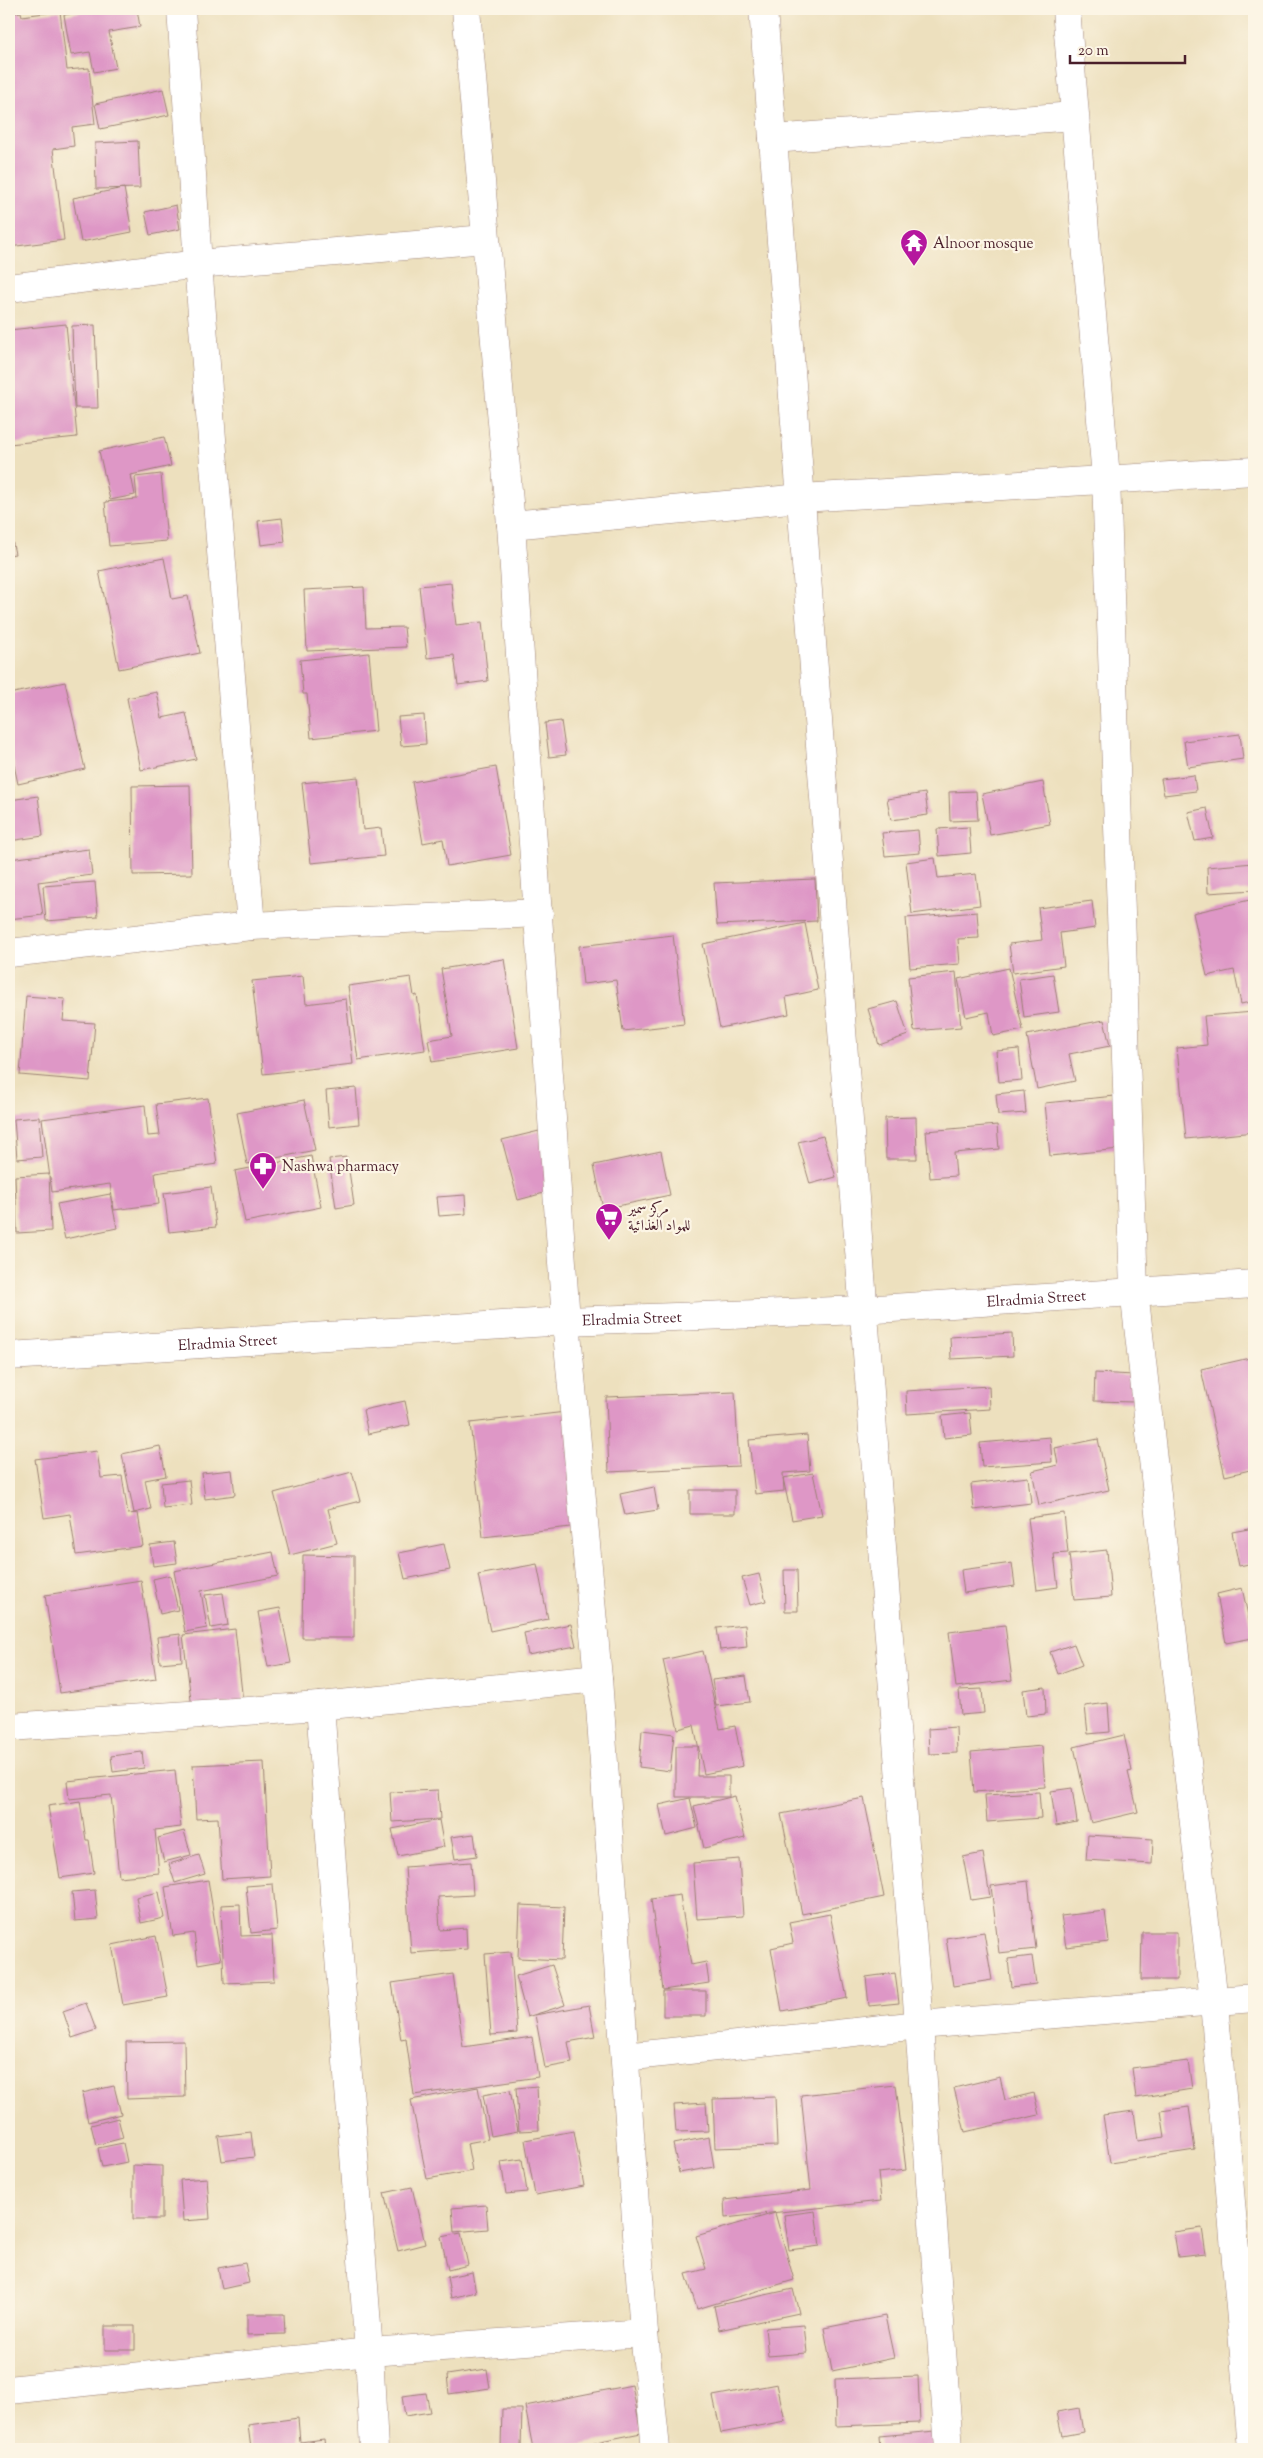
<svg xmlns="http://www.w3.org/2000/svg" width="1263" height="2458" font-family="'Sorts Mill Goudy',Amiri,serif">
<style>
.building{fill:#de97c6}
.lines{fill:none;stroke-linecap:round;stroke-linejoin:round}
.minor-casing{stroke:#9c8074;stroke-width:29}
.minor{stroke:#fff;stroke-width:28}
.labels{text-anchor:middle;stroke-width:4.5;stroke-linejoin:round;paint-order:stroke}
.poi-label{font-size:15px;fill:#4a1f2b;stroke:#fcf5e5;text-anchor:start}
.street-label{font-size:15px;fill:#4a1f2b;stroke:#fcf5e5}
</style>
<rect width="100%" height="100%" fill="#fcf5e5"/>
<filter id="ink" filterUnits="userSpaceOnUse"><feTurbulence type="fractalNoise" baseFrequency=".02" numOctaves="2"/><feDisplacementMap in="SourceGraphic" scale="10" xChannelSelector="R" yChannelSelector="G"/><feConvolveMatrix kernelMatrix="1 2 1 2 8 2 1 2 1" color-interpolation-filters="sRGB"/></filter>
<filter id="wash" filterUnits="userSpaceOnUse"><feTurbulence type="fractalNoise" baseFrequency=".0096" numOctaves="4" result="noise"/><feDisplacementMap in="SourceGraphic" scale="20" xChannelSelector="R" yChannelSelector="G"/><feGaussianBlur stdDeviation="1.12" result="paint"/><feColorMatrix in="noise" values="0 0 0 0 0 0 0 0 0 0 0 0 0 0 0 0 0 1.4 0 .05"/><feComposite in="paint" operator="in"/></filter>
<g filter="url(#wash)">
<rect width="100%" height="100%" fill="#ede0be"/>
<g id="blocks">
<path class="building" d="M96,9H137L140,27L109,32L116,68L94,72L90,52L71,55L64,15Z
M60,11L67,70L89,68L95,124L72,127L74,146L53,149L64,240L9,247V14L21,12L22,16Z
M163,89L169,115L100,129L95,104Z
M138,141L140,188L96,189L95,143Z
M124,188L132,232L81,242L73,198Z
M176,205L180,229L150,235L145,212Z
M66,324L77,437L9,444V330Z
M95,325L98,408H75L72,326Z
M164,437L171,466L131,475L135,495L110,500L99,451Z
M161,474L167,541L109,546L105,502L137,499L135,477Z
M282,518L285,542L261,545L258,521Z
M9,526L15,554L9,555Z
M164,558L172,599L188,596L200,653L119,669L99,571Z
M451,583L456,625L482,622L488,681L458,685L454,655L427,658L419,586Z
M364,587L366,628L404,627L406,647L307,651L304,590Z
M369,653L376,731L311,738L307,694H303L300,660Z
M65,682L85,769L18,784L9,741V694Z
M157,692L162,718L186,713L196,759L141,770L127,698Z
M424,715L426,744L401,746L398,717Z
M561,721L566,755L549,757L545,723Z
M1240,734L1243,759L1188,767L1184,741Z
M496,767L511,855L447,866L443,839L423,843L412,782Z
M1194,775L1196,791L1164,795L1161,779Z
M358,777L363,830L381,828L384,856L311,863L302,783Z
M1043,782L1050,824L990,835L982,794Z
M190,785L192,874L133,875L132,786Z
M976,791L978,820L950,821L949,792Z
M925,793L928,815L891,820L887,799Z
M38,796L43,836L9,841V800Z
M1207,808L1213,838L1195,841L1188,812Z
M969,827L971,853L939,856L937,829Z
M918,830L920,853L885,856L882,833Z
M89,849L92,875L38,882L43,915L9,919V859Z
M935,858L938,878L976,874L980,905L912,914L906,862Z
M1254,863V890L1208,893L1207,867Z
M815,879L817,921L717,925L714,883Z
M95,882L98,917L46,921L43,886Z
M1254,899V1001L1241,1004L1234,970L1207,976L1193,913Z
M1092,901L1095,928L1060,933L1064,966L1013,973L1009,944L1042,940L1038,908Z
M977,912L979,938L958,939L960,964L910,968L906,918Z
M805,923L818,990L786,997L789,1014L720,1028L703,944Z
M673,935L684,1024L623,1031L616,980L583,984L579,946Z
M504,959L518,1048L432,1062L428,1040L452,1036L441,969Z
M1009,968L1023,1030L993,1036L989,1012L966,1017L958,979Z
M956,972L961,1027L914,1031L908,977Z
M1053,974L1059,1012L1024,1017L1019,979Z
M303,976L306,1004L346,999L353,1064L263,1074L252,981Z
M411,977L414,996L417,995L425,1050L358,1060L348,986Z
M26,996L65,999L63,1021L95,1023L90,1081L20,1075Z
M897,1001L908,1035L879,1045L868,1009Z
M1254,1012V1132L1186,1139L1177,1048L1207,1045L1204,1016Z
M1104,1020L1110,1046L1069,1054L1075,1081L1037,1089L1027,1035Z
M1019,1049L1022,1080L999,1082L996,1051Z
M356,1088L359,1124L329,1127L326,1091Z
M1024,1091L1026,1113L998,1115L996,1094Z
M1115,1096L1120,1149L1050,1156L1045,1103Z
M208,1098L217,1164L155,1173L159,1204L114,1210L110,1184L52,1192L42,1119L145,1105L148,1136L160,1135L156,1104Z
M304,1100L315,1150L247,1164L237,1113Z
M39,1117L42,1157L17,1159L14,1119Z
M916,1117L917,1159H886L885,1118Z
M997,1125L999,1149L954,1153L956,1176L930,1178L926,1131Z
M539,1131L555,1190L518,1200L502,1140Z
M823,1136L836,1177L810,1184L798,1142Z
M661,1151L670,1195L603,1209L594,1165Z
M311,1156L321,1207L245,1222L235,1171Z
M347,1157L354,1205L336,1208L329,1159Z
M49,1174L51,1231L17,1233L15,1176Z
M211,1187L216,1227L169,1232L164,1193Z
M110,1194L117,1228L65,1239L57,1204Z
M465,1195L466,1214L439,1216L437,1197Z
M1012,1333L1013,1356L951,1359L950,1337Z
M1254,1357V1469L1225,1476L1201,1369Z
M1095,1373L1134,1375V1402L1094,1401Z
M989,1386L990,1409L907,1414L906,1391Z
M735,1392L739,1466L609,1472L606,1397Z
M405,1401L410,1425L368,1434L363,1410Z
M566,1412L579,1526L483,1537L470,1423Z
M970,1413L972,1435L944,1438L942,1416Z
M807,1435L810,1471L783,1473L784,1491L755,1494L749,1440Z
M1050,1437L1052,1462L982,1467L980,1443Z
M1098,1439L1109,1490L1039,1505L1032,1471L1058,1465L1055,1448Z
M160,1446L166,1476L145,1480L151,1509L134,1513L122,1454Z
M97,1451L101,1478L122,1476L128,1514L138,1513L143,1546L76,1555L70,1514L44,1518L35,1459Z
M232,1470L235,1495L205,1499L202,1473Z
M352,1472L360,1501L328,1509L337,1543L290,1555L274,1493Z
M813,1473L822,1515L792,1520L783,1478Z
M1028,1477L1031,1503L974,1510L971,1484Z
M189,1480L192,1505L163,1508L161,1483Z
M654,1487L658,1510L625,1515L620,1494Z
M690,1490H735V1514H690Z
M1064,1513L1068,1553L1054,1554L1058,1587L1037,1590L1028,1518Z
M1254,1528V1563L1239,1566L1232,1532Z
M174,1542L177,1563L153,1566L150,1545Z
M444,1544L450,1570L405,1579L399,1553Z
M1107,1550L1111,1597L1074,1600L1069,1554Z
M273,1552L278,1576L201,1591L207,1628L185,1632L174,1571Z
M303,1555L354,1556V1638H302Z
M1012,1563L1015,1586L964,1593L961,1570Z
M537,1564L548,1619L490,1631L478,1575Z
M784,1570H797L798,1611H785Z
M759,1574L766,1601L750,1605L742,1578Z
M170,1575L178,1610L160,1614L153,1579Z
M141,1580L156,1679L60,1693L45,1595Z
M1242,1588L1253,1638L1226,1643L1217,1594Z
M223,1593L228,1625L211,1628L205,1595Z
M280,1608L291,1663L268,1667L258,1612Z
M571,1624L576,1646L528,1655L524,1633Z
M745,1625L747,1647L720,1650L717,1628Z
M1005,1625L1012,1680L956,1687L949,1632Z
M235,1629L243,1702L192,1708L183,1635Z
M180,1634L182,1661L160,1663L157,1637Z
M1074,1644L1082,1665L1058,1674L1050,1652Z
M703,1651L720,1729L735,1726L743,1766L704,1774L694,1725L678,1729L663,1660Z
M746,1676L750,1702L716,1706L712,1680Z
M1045,1687L1046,1714L1026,1716L1023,1690Z
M982,1689L984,1713L961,1715L959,1690Z
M1108,1703L1110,1732L1088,1734L1085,1706Z
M956,1727L957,1753L929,1754L928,1729Z
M642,1730L674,1734L670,1771L639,1767Z
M1124,1735L1132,1771L1128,1772L1138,1812L1091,1823L1074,1747Z
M676,1746H698L697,1776H729V1797H676Z
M1042,1746L1045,1787L974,1792L971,1752Z
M142,1752L144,1768L113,1772L111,1756Z
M264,1762L270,1876L222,1879L218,1818L196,1819L193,1765Z
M175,1770L181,1827L155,1830L159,1873L119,1877L111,1795L69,1799L67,1781Z
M1072,1788L1077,1822L1056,1826L1051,1791Z
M438,1790L440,1819L392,1822L390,1792Z
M1039,1792L1041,1818L987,1822L985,1795Z
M735,1796L745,1838L704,1848L694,1806Z
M690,1798L697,1828L666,1836L659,1805Z
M864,1798L884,1897L802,1914L781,1814Z
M80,1801L86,1840H89L94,1873L60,1878L48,1806Z
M439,1820L444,1847L398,1856L392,1829Z
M184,1831L191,1855L164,1862L158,1838Z
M474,1834L477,1856L455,1859L451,1837Z
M1088,1835L1153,1839L1152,1864L1086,1860Z
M983,1853L990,1897L971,1900L963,1857Z
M199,1855L205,1874L175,1883L169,1864Z
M739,1859L743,1916L697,1919L693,1863Z
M471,1862L473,1895L438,1897L440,1930L466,1928L467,1949L411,1953L405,1867Z
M208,1880L221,1960L198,1964L194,1933L173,1936L165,1887Z
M1028,1881L1036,1949L999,1953L991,1886Z
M273,1884L277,1930L251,1933L246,1886Z
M95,1890L98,1919L75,1921L72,1892Z
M159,1892L164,1918L141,1923L136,1897Z
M680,1895L691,1965L706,1962L709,1983L663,1990L651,1899Z
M240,1904L241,1936L272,1935L274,1981L224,1983L221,1905Z
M520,1905L564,1907L562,1960L518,1958Z
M1105,1911L1109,1942L1066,1947L1061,1916Z
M830,1914L847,1998L782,2011L771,1948L793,1943L789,1922Z
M984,1932L992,1980L953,1986L946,1938Z
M1142,1932H1177V1980H1141Z
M156,1936L168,1997L123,2005L112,1945Z
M511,1952L517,2033L491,2035L485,1954Z
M1032,1956L1036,1984L1011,1987L1008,1959Z
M552,1965L565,2005L527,2017L516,1976Z
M895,1973L899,2003L869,2006L866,1977Z
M453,1974L463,2047L532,2037L538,2077L414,2095L406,2039L401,2040L392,1983Z
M663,1991H706V2016H663Z
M86,2003L96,2030L72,2038L63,2011Z
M589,2005L595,2037L568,2042L572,2063L545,2068L535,2015Z
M184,2041L185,2097L127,2099L126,2042Z
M1188,2061L1192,2089L1136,2098L1132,2068Z
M1000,2077L1005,2100L1034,2093L1039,2115L965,2132L954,2088Z
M896,2085L906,2170L878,2173L881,2201L725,2218L724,2200L811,2190L801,2095Z
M114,2086L121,2114L88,2122L82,2093Z
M537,2086L539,2130L519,2131L516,2088Z
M478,2087L488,2139L467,2143L472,2171L427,2179L411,2100Z
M510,2090L518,2131L491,2136L483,2095Z
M775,2097L777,2146L715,2148L713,2099Z
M706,2103L708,2131L676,2132L674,2105Z
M1189,2107L1195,2150L1110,2163L1103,2115L1134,2111L1138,2141L1165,2137L1161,2111Z
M118,2118L123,2138L96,2145L91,2125Z
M574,2131L584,2186L535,2195L525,2140Z
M251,2132L254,2157L222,2161L218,2136Z
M709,2137L714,2167L679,2173L673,2144Z
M123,2143L127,2162L102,2167L98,2148Z
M522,2159L527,2192L506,2194L501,2162Z
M133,2165L162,2166V2219H133Z
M207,2178L210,2219L183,2221L180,2180Z
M412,2187L425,2244L398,2251L384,2193Z
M486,2205L488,2229L454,2232L452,2208Z
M815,2211L820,2246L789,2250L784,2215Z
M775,2213L794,2280L697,2309L686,2274L706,2269L696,2236Z
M1202,2228L1206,2254L1178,2257L1174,2232Z
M461,2233L468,2265L448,2270L441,2237Z
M245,2263L249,2283L222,2289L218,2268Z
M472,2272L476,2292L451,2298L447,2277Z
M793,2289L799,2313L719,2330L714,2306Z
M247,2314H284L285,2334L247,2335Z
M885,2316L894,2358L832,2371L824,2328Z
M804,2325L807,2353L768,2356L765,2328Z
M105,2326H135V2350H105Z
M487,2369L490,2388L449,2394L447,2375Z
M918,2376L920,2423L836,2426L835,2379Z
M777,2384L785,2421L721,2433L713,2396Z
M632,2385L641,2433L560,2449H533L525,2406Z
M426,2393L430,2412L405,2416L402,2396Z
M1079,2408L1083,2432L1062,2436L1057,2412Z
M502,2409H522L521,2447H501Z
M298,2418L300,2442L324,2439L325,2449H251L248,2425Z
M958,2429L960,2449H880L879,2436Z
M755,2446L791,2448V2449H755Z"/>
</g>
</g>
<g filter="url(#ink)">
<use href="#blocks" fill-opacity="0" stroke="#9c8074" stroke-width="1"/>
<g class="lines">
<defs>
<g id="minor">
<path d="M181,9L198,264L251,926"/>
<path d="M466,9L511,525L566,1321L598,1678L644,2333L656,2449"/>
<path d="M763,9L919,2025L949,2449"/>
<path d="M1066,9L1106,478L1134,1290L1214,2002L1252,2449"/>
<path d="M773,139L1074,116"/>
<path d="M9,288L198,264L485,239"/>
<path d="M511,525L801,498L1254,471"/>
<path d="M9,953L251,926L539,913"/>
<path id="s1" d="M9,1356L566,1321L862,1310L1254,1284"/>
<path d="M320,1706L369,2352L374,2449"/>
<path d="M9,1727L320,1706L598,1678"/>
<path d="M625,2057L919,2025L1254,1998"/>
<path d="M9,2390L369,2352L644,2333"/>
</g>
</defs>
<use href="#minor" class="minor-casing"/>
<use href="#minor" class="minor"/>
</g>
</g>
<defs>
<symbol id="temple-pin" viewBox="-11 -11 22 30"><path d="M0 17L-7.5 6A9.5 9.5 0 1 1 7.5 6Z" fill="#b5179e" stroke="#fcf5e5"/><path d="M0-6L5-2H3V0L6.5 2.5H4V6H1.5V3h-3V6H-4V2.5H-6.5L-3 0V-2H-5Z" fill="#fff"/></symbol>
<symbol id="pharmacy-pin" viewBox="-11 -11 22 30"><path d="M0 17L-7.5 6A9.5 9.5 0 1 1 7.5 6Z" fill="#b5179e" stroke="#fcf5e5"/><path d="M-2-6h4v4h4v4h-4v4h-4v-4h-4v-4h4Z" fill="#fff"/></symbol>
<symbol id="supermarket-pin" viewBox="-11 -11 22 30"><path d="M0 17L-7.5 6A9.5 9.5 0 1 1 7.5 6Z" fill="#b5179e" stroke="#fcf5e5"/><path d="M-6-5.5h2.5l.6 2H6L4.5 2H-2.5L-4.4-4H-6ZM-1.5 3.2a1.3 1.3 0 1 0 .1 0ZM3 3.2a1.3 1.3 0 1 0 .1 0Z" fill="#fff"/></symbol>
</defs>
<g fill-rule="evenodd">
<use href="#temple-pin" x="898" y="227" width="32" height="43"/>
<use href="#pharmacy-pin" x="247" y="1150" width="32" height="43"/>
<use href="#supermarket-pin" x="593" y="1201" width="32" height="43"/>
</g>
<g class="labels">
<g class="poi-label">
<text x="933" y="248">Alnoor mosque</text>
<text x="282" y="1171">Nashwa pharmacy</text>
<text x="628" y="1213">مركز سمير<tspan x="628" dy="17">للمواد الغذائية</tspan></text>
</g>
<g class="street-label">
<text dy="5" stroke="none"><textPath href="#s1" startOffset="1029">Elradmia Street</textPath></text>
<text dy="5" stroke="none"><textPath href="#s1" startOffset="624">Elradmia Street</textPath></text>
<text dy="5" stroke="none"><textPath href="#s1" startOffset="219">Elradmia Street</textPath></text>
</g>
</g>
<rect width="1263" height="2458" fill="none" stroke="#fcf5e5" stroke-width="30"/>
<path d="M1070 55v8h115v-8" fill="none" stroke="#4a1f2b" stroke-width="2.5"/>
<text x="1078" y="55" font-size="15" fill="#4a1f2b" stroke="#fcf5e5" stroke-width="4" paint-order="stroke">20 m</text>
</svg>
